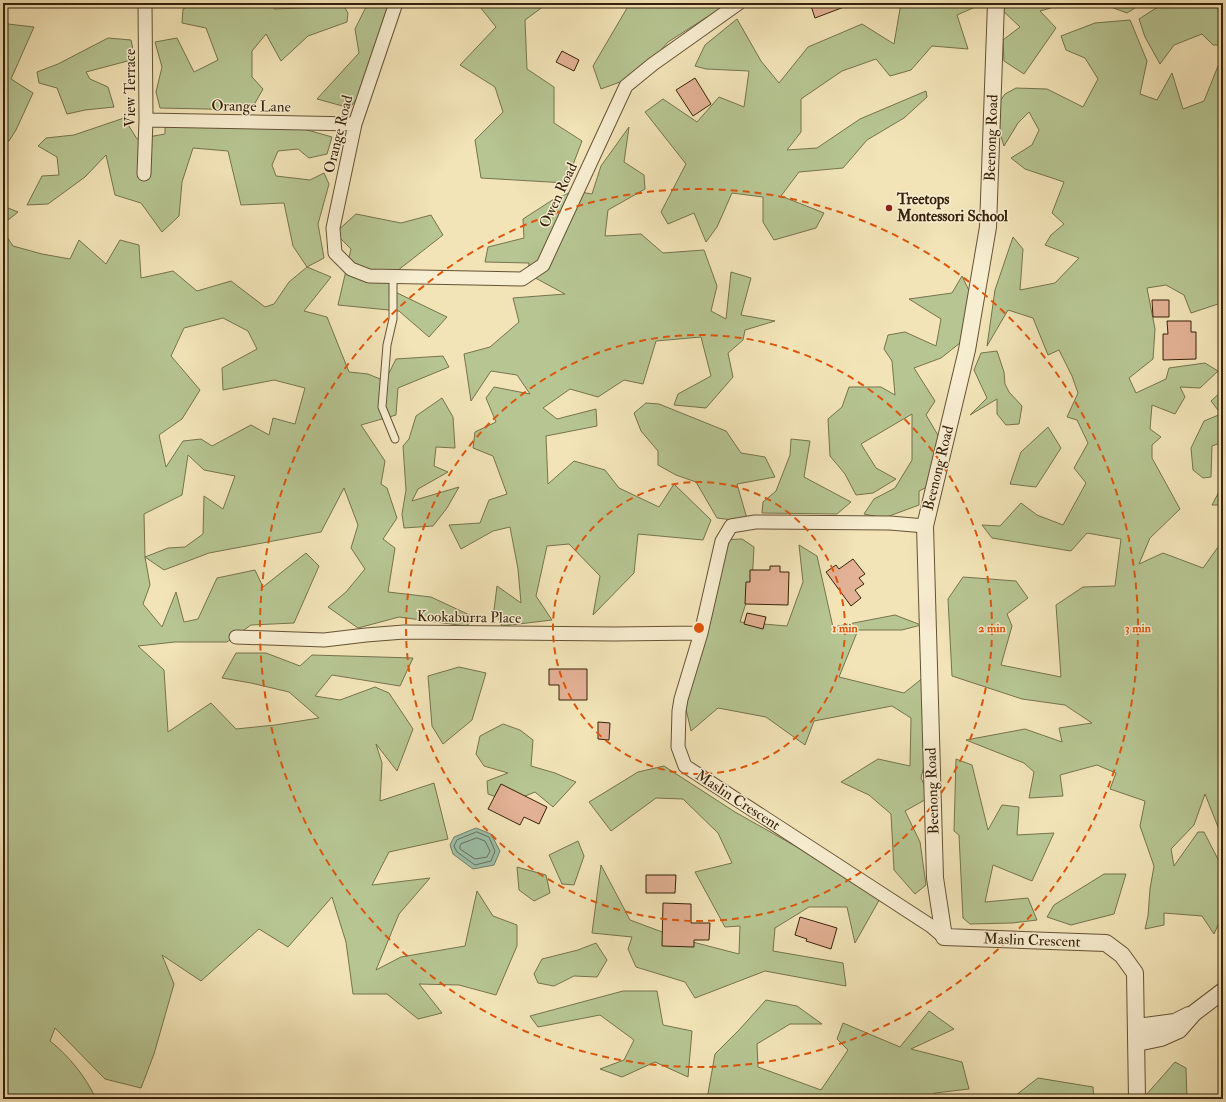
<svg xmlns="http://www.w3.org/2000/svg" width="1226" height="1102" font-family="'IM FELL Double Pica',serif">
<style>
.green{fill:#b6c592;stroke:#76734e;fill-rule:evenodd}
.water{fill:#9cbfa9;stroke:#748069}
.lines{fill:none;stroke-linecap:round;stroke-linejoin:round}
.shore{stroke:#6a705a;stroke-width:1}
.building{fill:#e3b195;stroke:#37210a}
.service-casing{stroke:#665235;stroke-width:9}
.minor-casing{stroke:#665235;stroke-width:15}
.tertiary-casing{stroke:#665235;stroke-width:18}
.service{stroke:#f7edd0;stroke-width:7}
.minor{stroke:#f7edd0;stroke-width:13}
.tertiary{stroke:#f7edd0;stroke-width:16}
.ring{fill:none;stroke:#df560c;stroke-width:2;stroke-dasharray:7 5}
.poi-dot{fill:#8f2418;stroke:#f7edd0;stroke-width:1.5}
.labels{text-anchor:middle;stroke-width:3;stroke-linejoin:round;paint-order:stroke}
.street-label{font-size:15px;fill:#37210a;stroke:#f7edd0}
.poi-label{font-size:15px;font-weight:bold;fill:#37210a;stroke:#f7edd0;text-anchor:start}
.centre{fill:#df560c;stroke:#f7edd0;stroke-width:2}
.ring-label{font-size:12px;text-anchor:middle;font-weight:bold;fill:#df560c;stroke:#f7edd0;stroke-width:3;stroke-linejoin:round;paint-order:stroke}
</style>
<rect width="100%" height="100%" fill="#f2e4b7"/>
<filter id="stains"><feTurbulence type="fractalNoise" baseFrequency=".005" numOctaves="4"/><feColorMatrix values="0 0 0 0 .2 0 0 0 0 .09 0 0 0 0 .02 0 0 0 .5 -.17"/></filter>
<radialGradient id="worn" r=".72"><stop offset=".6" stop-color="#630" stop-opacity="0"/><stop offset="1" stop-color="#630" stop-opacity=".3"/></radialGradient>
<path class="green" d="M194,3H274V9L327,7L328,3H342L348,13L347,22L308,36L281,61L266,34L252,51V77L263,89L251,110L160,108L156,92L162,67L155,42L177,38L194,72L218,60L206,28L182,23L183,9Z
M368,3H391L379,66L350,108L317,99L359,53L355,29Z
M477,3H548L525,20L527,69L554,87V123L582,141L566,183L481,178L475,140L503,112L495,87L460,65L496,27Z
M630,3H729L668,42L639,75L601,89L593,66Z
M901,3H983L982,4L957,15L968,49L932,46L911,70L890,76L876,59L842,71L801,99V132L787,150L817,148L860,119L926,91L927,97L904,118L867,140L843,168L799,172L781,196L824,213L816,228L774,240L763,222V197L732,193L717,227L706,242L694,213L668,224L661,212L686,164L645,112L663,99L697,122L719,97L744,107L749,71L706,69L695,66L705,45L737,19L761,61L779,83L808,47L862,24L894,44Z
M1002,3H1068L1040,11L1056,28L1024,74L1004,61L1003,40L1020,27L1000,8Z
M1100,3H1143L1127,13Z
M1164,3H1188L1197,6L1196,3H1223V45H1213L1202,34L1174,45L1160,64L1145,37L1139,19Z
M1130,20L1147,61L1140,94L1157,100L1172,73L1183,109L1204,101L1218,66L1223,64V307L1221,303L1191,313L1184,295L1166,285L1147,288L1155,329L1153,359L1129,378L1136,393L1166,379L1169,368L1205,363L1218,371L1200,388L1180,387L1185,397L1175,414L1152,405L1150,429L1161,437L1152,445V458L1180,509L1150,538L1139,564L1163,553L1203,568L1221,543L1223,545V837H1222L1205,794L1194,825L1171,849L1174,866L1198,832H1204L1223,869V914L1214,934L1202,916L1164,913V925L1145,929L1148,916L1150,889L1154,866L1140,826L1145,801L1110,789L1116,773L1097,765L1060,775L1063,796L1029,798L1034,772L1024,763L966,740L1025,729L1062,742L1059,728L1092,723L1065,705L1022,699L952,676L948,599L963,577L1016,581L1028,598L1007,614L1012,626L1001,665L1061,677L1056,605L1083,587L1115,586L1121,539L1087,533L1071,551L992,538L982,525L1000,526L1021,503L1037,515L1063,525L1086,483L1074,468L1088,443L1077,420L1067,417L1078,393L1072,376L1059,350L1048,355L1033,318L1008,310L987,346L995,290L1013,237L1023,249L1020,290L1055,283L1079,258L1045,245L1051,235L1064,224L1052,213L1064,182L1025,169L1011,158L1032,145L1039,130L1029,112L1018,123L1004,146L993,111L1005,94L1016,88L1047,89L1083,107L1098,79L1085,58L1066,50L1061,36L1095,23Z
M8,24L34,27L11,79L33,93L16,130L9,141L3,140V124L6,121L3,116V28Z
M108,38L131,40L135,59L86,72L90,79L108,87L114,107L85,110L67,114L57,88L39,83L37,72L58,64Z
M124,118L137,139L165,134V119L231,128L267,127L286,124L332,137L327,154L309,158L298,149L278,151L272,165L276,176L310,180L324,173L329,184L318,224L324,258L307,267L331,277L304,311L327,317L349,372L368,374L385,381L396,359L443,356L449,367L398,388L396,415L361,425L385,461L381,484L387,488L397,518L383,539L395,548L388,592L431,597L476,618L466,626L399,617L358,628L328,607L346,592L365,569L351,548L358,525L344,488L321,532L209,553L164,570L145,557L150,585L143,604L162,627L176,592L184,622L198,619L217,578L255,570L263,587L306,553L319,566L294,623L251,625L227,642H175L138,646L164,670L168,732L211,703L236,729L275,725L319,718L289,692L251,683L222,678L236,653H266L300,666L312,655L413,658L400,686L332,675L315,696L340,700L375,687L389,693L413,729L397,771L376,744L382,763L380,801L434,783L448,839L389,852L372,885L430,878L399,914L376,970L401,957L465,946L477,891L493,916L517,925V946L496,995L459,985L419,984L442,1013L418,1019L387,994H353L346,942L332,897L288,947L259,929L201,981L162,955L174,984L154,1054L141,1088L105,1079L55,1028L50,1041C69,1056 86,1077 96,1099H3V231L13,246L42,254L70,259L79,240L106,264L120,240L139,245L141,278L173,271L197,291L231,281L265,307L274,304L289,282L307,267L293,246L284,203L241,205L228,151L193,148L182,182L179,216L162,232L141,203L115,195L106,155L85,177L48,204L27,205L42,176L59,175L57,157L38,146L46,138L74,135ZM223,318L248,331L257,349L222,368L223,390L274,380L305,388L295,424L273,418L269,435L251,425L212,446L201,439L183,441L166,467L159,435L182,419L200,390L171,356L184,328ZM188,455L204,470L235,476L223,509L204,496L203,534L185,547L168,548L145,557L144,514L182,495Z
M629,127L624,162L644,175L645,189L608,210L605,236L641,234L663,253L704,250L717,286L711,311L726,319L731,272L751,278L741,315L775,321L745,330L743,340L728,353L733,377L706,408L674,405L678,394L711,376L701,337L656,341L643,384L624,380L598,397L570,389L543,408L557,419L596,409L597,426L546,436L548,484L574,461L605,470L619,488L659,507L674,484L711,520L703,540L638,534L634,573L593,615L600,576L569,544L547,546L536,596L552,620L502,626L494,610L497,586L521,603L518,569L510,527L493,531L461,549L449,525L480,523L489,500L507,494L493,456L473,448L475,432L496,422L486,398L494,387L530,394L517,375L491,371L471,401L464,354L490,347L519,322L513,298L565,294L528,274L529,263L485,262L488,247L524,238L523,219L554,199L574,191L592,194L601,166Z
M3,206L18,212L3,224Z
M356,214L401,223L431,215L443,235L397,271L389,289L447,317L429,337L399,311L338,305L351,249L335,233Z
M962,276L974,301L970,335L941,358L914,368L935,401L926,415L942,442L933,484L919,491V505L884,518L864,514L874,499L895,488L912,460V414L861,444L876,468L896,479L873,493L856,495L845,474L830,456L828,419L842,407L849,387H881L895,395L892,361L884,349L888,335L905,332L936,346L941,319L909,299L952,293Z
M997,351L1004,372L1005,384L1009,392L1022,406L1019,424L1006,425L997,414V399L970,415L987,398L974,370L981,353Z
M1223,390V442L1212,446L1211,477L1203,478L1193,470L1191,448L1204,421L1221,414L1211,401Z
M442,398L453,417L455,448L436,447L434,466L448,472L418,489L412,501L459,487L447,508L433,526L404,528L402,514L406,490L403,446L409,439L416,416Z
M646,403L659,404L726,431L741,453L765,457L775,477L737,484L748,522L717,518L696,482L676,475L658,465V451L641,431L634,413Z
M1048,427L1061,448L1036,487L1010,484L1021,452Z
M791,439L810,441L804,477L851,502L837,514L762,513L763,502L776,491L790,455Z
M1223,487V505H1212L1221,488Z
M742,539L754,547L752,584L740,622L787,626L803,582L799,545L817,556L833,627L895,615L921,625L902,630H858L839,677L904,693L924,677L926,758L921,778L930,797L905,811L920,842L926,885L915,894L894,870L891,814L869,795L841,782L878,759L910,766L911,718L892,706L814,721L805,745L766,717L718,708L691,731L681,687L719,540Z
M459,667L486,673L472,720L443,744L432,726L428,676Z
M503,724L520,730L533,740L531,766L555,773L576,782L553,807L535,792L510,802L488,794L487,781L508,773L484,766L476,754L480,736Z
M956,759L972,765L988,830L1002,805L1019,807L1017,835L1054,833L1032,881L993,865L985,902L1028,898L1037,920L1012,923L970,924L963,918L959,835L954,831Z
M664,766L735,812L882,895L855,943L847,907H809L775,928L773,951L843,963L846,986L765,971L695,998L685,982L636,967L628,949L632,937L592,933L601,865L630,920L681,939L739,954L740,926L725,927L695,872L732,863L718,833L683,799L656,798L611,831L589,802L638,772Z
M578,841L584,856L574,885L562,884L549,855Z
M517,867L546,875L550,893L534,901L519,890Z
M1104,874H1126L1114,914L1071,925L1047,917L1054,905Z
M596,943L607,960L597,977L574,976L554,986L538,983L534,974L542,959L578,950Z
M623,991H657L663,1025L692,1031L688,1077L655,1062L622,1077L600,1069L624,1060L634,1040L600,1015L538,1027L530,1016Z
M766,1000L797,1006L822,1024H790L757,1044L758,1067L821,1090L848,1050L837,1039L843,1023L900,1047L929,1011L954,1029L911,1049L962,1062L969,1089L935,1093L925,1099H707L715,1054L739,1030Z
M1175,1062L1186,1068L1187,1099H1147L1146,1095Z
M1038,1078L1093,1087L1094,1099H1011Z"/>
<path class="water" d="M476,828L491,834L500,851L494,865L473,869L453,854L450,845L454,837Z"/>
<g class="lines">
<path class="shore" d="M477,832L489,837L495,851L491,861L475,865L457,852L454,846L457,840Z
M477,838L485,841L490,851L487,857L475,859L460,849V846L461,844Z"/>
</g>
<path class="building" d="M810,3H843L844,7L815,18Z
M562,51L579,60L574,71L556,62Z
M695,78L711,104L693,116L676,90Z
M1152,300H1169V317H1153Z
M1167,321H1191V332H1196V359L1163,360V334H1168Z
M853,559L865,574L859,578L864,584L855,590L861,598L851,606L826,572L836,565L839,569Z
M770,566H780V572H789L788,605L745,604L746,582H750V570H770Z
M747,613L766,617L763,629L744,624Z
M549,669H587V700H559V685H549Z
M598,722L610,723L609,740L598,739Z
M501,784L547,807L539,824L524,817L520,825L488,809Z
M646,875H676L675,893H646Z
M663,903L691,904V923H710L709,940H694V947L662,946Z
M800,917L837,928L831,949L806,941L807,939L795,935Z"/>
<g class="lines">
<defs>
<path id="service" d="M393,276V319L387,345L382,407L395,439"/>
<path id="minor" d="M396,3L355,124L333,228L335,253L351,269L369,276L522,279L543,265L626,86L653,64L739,3
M146,120L355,124
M144,174L146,120L145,3
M925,526L890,523L755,522L731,526L722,541L701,633L681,699L679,711L678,747L685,766L931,926L944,937
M236,637L324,640L366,635L404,632L614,634L701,633"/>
<path id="tertiary" d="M996,3L988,227L967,350L925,526L935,878L944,937L1106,943L1122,955L1135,973L1137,1099
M1137,1027L1175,1022L1189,1015
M1137,1043L1161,1038L1179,1030L1194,1013L1223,991"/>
</defs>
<use href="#service" class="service-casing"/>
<use href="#minor" class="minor-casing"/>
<use href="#tertiary" class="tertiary-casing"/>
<use href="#service" class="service"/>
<use href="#minor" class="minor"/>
<use href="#tertiary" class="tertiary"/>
</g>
<g class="ring">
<circle cx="699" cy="628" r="146"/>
<circle cx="699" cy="628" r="293"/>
<circle cx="699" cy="628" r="439"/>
</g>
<circle class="poi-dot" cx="889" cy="208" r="4"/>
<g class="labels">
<g class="street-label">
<text transform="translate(130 88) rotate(-90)" y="5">View Terrace</text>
<text transform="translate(251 106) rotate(1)" y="5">Orange Lane</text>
<text transform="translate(338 134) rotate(-76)" y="5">Orange Road</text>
<text transform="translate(991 138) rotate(-88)" y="5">Beenong Road</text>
<text transform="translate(558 195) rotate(-65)" y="5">Owen Road</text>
<text transform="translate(938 468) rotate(-76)" y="5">Beenong Road</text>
<text transform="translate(469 617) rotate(1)" y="5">Kookaburra Place</text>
<text transform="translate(932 791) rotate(-92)" y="5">Beenong Road</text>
<text transform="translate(738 800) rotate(33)" y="5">Maslin Crescent</text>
<text transform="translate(1032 940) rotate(2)" y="5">Maslin Crescent</text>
</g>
<g class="poi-label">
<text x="897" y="204">Treetops<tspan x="897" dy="17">Montessori School</tspan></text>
</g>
</g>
<circle cx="699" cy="628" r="6" class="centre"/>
<g class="ring-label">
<text x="845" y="632">1 min</text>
<text x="992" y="632">2 min</text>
<text x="1138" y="632">3 min</text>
</g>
<rect width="1226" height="1102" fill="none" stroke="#f2e4b7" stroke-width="16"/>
<rect x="4" y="4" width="1218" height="1094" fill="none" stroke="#37210a" stroke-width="2"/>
<rect x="8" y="8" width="1210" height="1086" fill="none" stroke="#37210a"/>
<rect width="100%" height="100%" filter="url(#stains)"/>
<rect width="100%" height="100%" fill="url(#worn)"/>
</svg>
